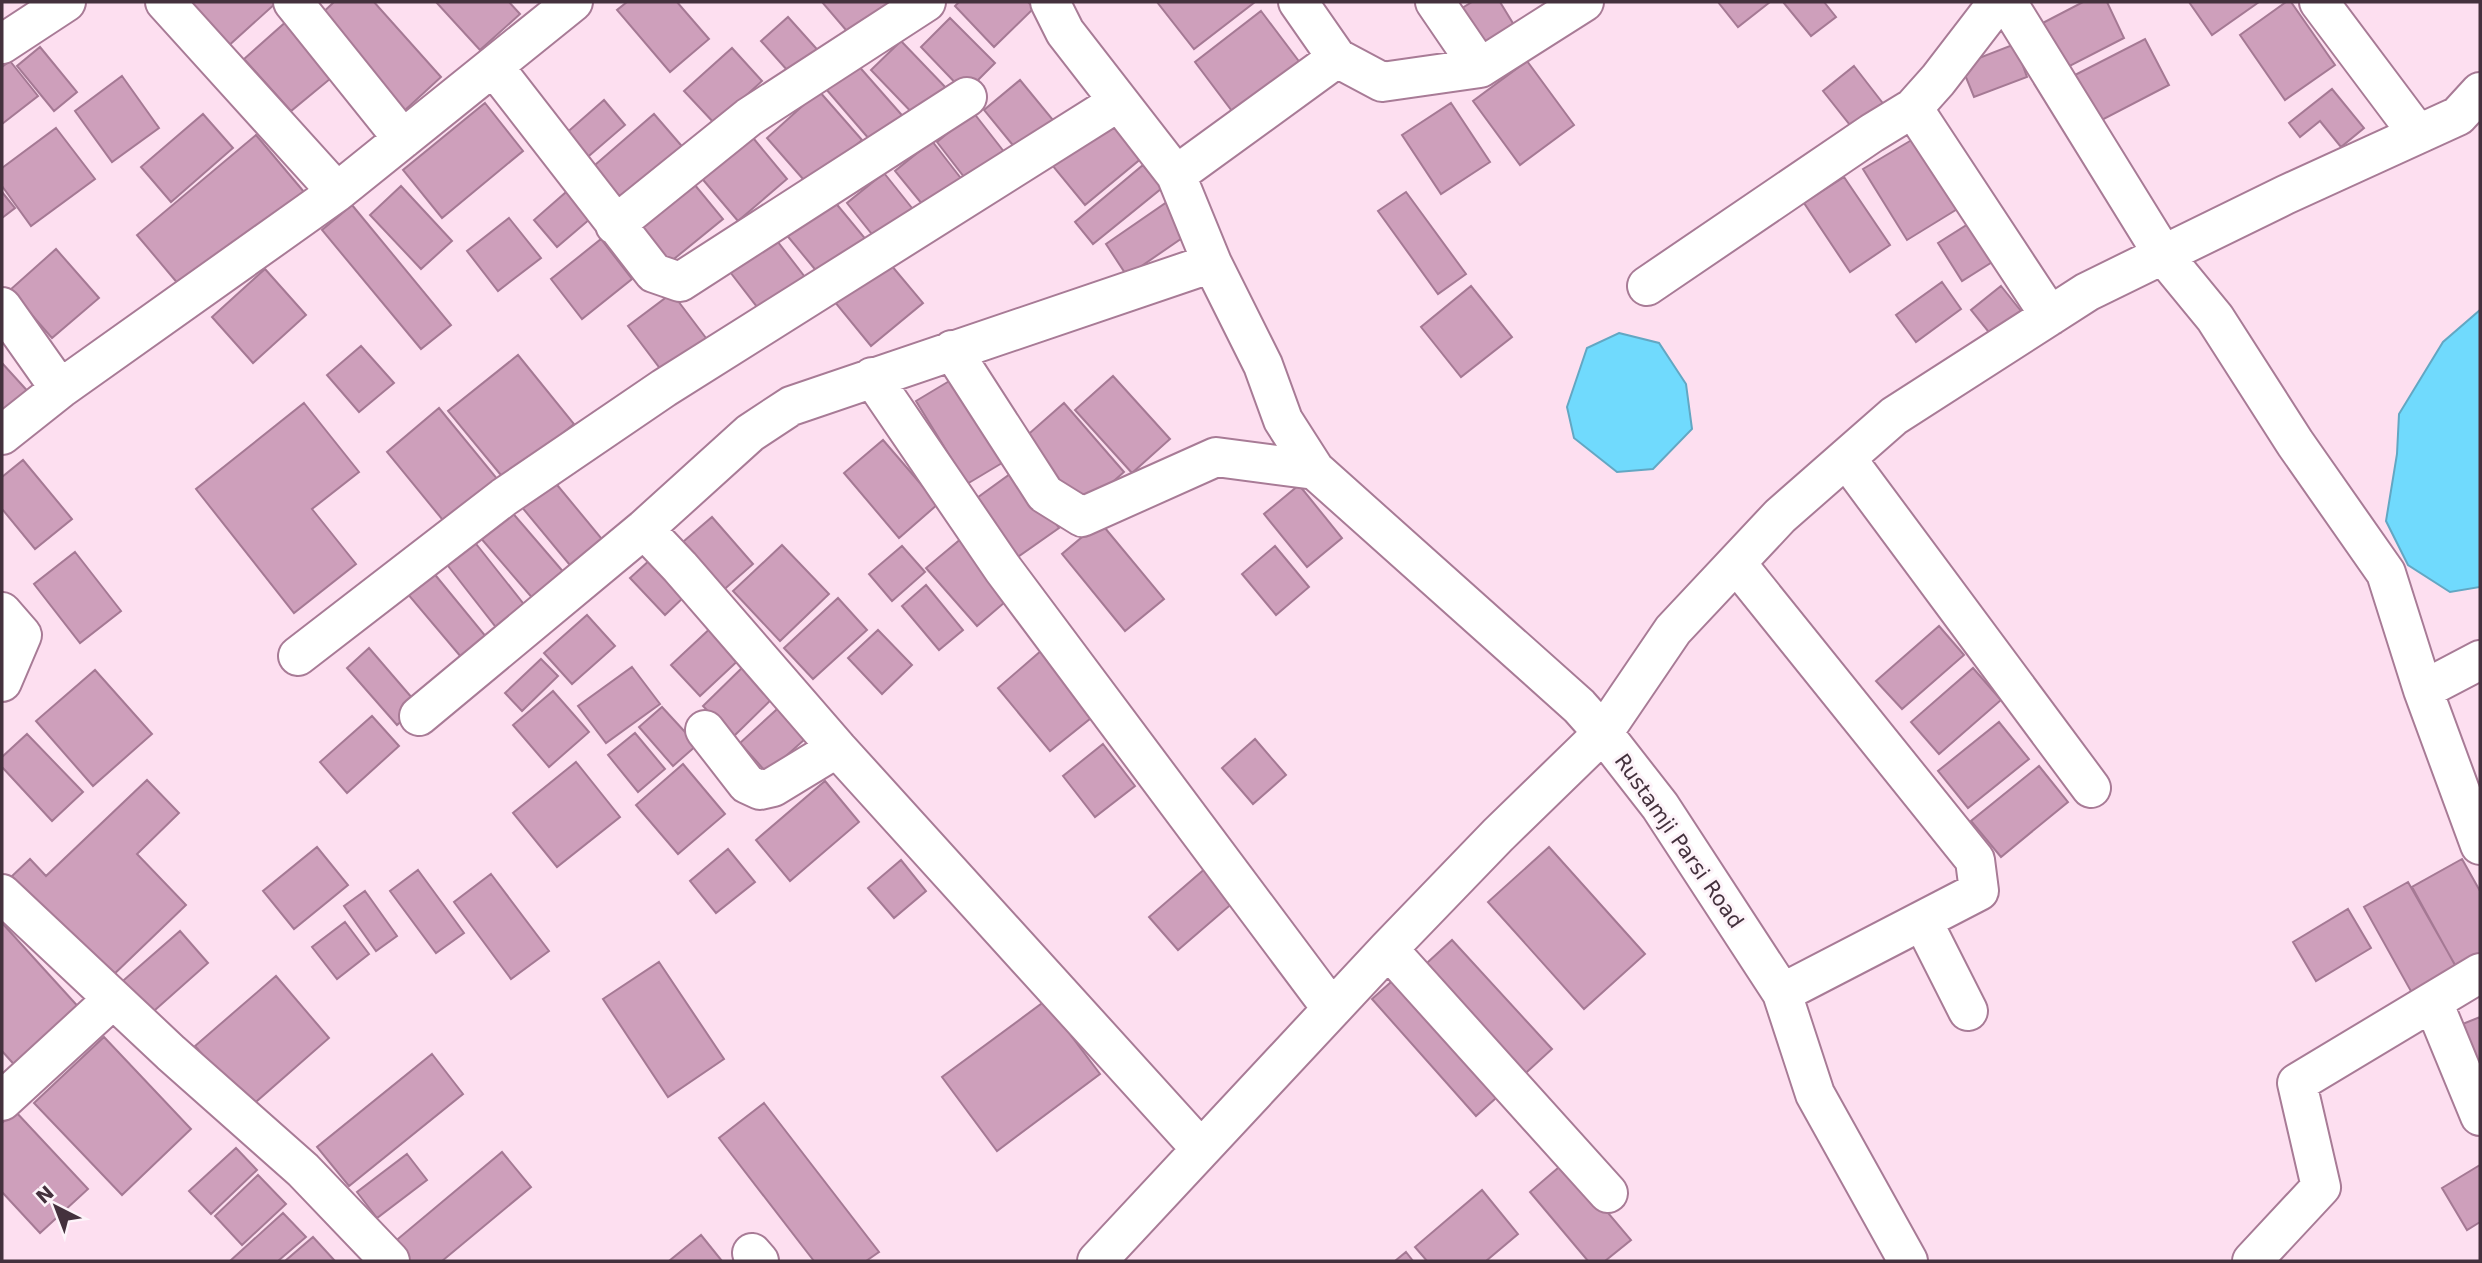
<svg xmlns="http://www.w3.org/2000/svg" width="2482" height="1263" font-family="'DejaVu Sans',sans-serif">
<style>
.water{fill:#70dafd;stroke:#63a7c3;stroke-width:2}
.building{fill:#ce9fbb;stroke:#a57994;stroke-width:2}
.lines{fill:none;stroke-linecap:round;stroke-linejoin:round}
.street-casing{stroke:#a87b96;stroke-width:42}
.street{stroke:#fff;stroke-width:38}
.labels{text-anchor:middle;stroke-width:6;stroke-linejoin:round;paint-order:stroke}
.street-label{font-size:21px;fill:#44313d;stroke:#fdf3f9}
</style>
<rect width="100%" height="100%" fill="#fddff0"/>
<path class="water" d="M2480,310V587L2450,592L2408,565L2386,521L2397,454L2399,414L2443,342Z
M1619,333L1659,343L1686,384L1692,429L1653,469L1617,472L1574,438L1567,407L1587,348Z"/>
<path class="building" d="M188,2H277L226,48Z
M334,2H374L441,77L403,112L318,17Z
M436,2H509L520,14L480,50Z
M627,2H677L709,39L670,72L617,10Z
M822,2H893L852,37Z
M959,2H1028L1034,8L994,47L955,6Z
M1157,2H1255L1194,49Z
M1472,2H1500L1514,25L1472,52L1449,16Z
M1718,2H1770L1738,27Z
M1783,2H1824L1836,17L1811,36Z
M2083,2H2107L2124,38L2058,72L2035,27Z
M2189,2H2259L2212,35Z
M2286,2H2291L2335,65L2285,100L2240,35Z
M1261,11L1301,64L1235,115L1195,62Z
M788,17L823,56L796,80L761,41Z
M950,18L995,63L965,93L921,47Z
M288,20L336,74L291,111L244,59Z
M2145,39L2169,85L2098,122L2073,76Z
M901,41L950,92L920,121L871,70Z
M2015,44L2027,77L1974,97L1961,65Z
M40,47L77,92L54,111L17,66Z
M732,48L762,81L715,124L684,91Z
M10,61L38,96L2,124V67Z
M1527,61L1574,125L1520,165L1473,101Z
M856,63L907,121L876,147L826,89Z
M1854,66L1885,106L1854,130L1823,91Z
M122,76L159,128L112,162L75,111Z
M1020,80L1053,120L1016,149L984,110Z
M2332,89L2364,128L2341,147L2320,121L2300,137L2289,123Z
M819,91L862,140L810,187L767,138Z
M604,100L625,125L576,167L555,143Z
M485,103L523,151L442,218L403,170Z
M1451,103L1490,162L1441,194L1402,135Z
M973,112L1005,153L968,182L937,142Z
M1116,112L1149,152L1085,205L1052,165Z
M203,114L233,148L171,202L141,167Z
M654,114L686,151L613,214L581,177Z
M56,128L95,179L31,226L2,186V168Z
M749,133L787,179L738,221L699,175Z
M256,135L304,192L185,292L137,235Z
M1915,138L1959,208L1907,240L1863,169Z
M932,141L963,181L927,210L895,171Z
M1143,165L1162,188L1093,244L1075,222Z
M685,173L723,219L669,263L632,216Z
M884,173L916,213L879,243L847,203Z
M1844,177L1890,245L1850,272L1804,203Z
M401,186L452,241L421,269L370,215Z
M573,186L597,213L557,247L534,220Z
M2,192L15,208L2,218Z
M1406,192L1466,274L1438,294L1378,211Z
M829,195L868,242L823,279L785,233Z
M1167,202L1188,234L1127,276L1106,244Z
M352,205L451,325L421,349L322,230Z
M509,218L541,258L498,291L467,251Z
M1973,221L1997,259L1962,281L1938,243Z
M771,233L808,281L764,316L727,268Z
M601,239L632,279L582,319L551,279Z
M56,249L99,298L52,338L10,290Z
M886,259L923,303L871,346L834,301Z
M265,269L306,315L253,363L212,317Z
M1942,282L1961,309L1916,342L1896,315Z
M1471,286L1512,337L1461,377L1421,327Z
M2001,286L2025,316L1996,341L1971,310Z
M672,293L709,342L665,375L628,326Z
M361,346L394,383L359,412L327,375Z
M518,355L574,424L505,480L448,411Z
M2,363L32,396L2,423Z
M961,374L1012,457L967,484L916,401Z
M1113,376L1170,439L1132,473L1075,410Z
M304,403L359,472L312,509L356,564L294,613L196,489Z
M1064,403L1124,472L1083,508L1023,439Z
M439,408L503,486L451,530L387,452Z
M883,440L938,504L899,538L844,473Z
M23,460L72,519L35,549L2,509V477Z
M1017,469L1059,528L1012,561L970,503Z
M548,474L611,550L579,576L516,500Z
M1299,485L1342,538L1307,567L1264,514Z
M504,503L572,582L541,608L473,529Z
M712,517L753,564L711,601L670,553Z
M1100,522L1164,599L1125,631L1062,554Z
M962,538L1012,596L977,626L926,568Z
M473,540L530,612L502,635L445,562Z
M782,545L829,594L780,641L733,591Z
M902,546L925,572L892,601L869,574Z
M1275,546L1309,587L1276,615L1242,574Z
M75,552L121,611L80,643L34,584Z
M651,559L685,596L665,615L630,578Z
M432,571L492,644L467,664L406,592Z
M926,585L963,630L939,650L902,606Z
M838,598L867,630L813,679L784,648Z
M587,615L615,646L572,684L544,653Z
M715,624L744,655L700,696L671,665Z
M1939,626L1964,655L1902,709L1876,681Z
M878,630L912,665L882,694L848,658Z
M369,648L419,706L397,725L347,668Z
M1042,650L1096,714L1050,751L998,688Z
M541,659L558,676L522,711L505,693Z
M749,661L779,692L733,737L703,706Z
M632,667L660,704L606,743L578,706Z
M1973,668L2001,700L1939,754L1911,722Z
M95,670L152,734L93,786L36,721Z
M553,691L589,732L549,767L513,725Z
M786,701L814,731L767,773L740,743Z
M662,707L697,745L673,766L639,727Z
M372,716L399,746L347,793L320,762Z
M1999,722L2029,759L1968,808L1938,771Z
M635,733L665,769L638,792L608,755Z
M27,734L83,792L52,821L2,767V757Z
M1255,739L1286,775L1253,804L1222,768Z
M1103,744L1135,786L1095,817L1063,776Z
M576,762L620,817L557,867L513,813Z
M683,764L725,814L678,854L636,805Z
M2039,766L2068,802L2001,857L1971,821Z
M147,780L179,813L137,854L186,905L109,979L11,877L30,859L46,876Z
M825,781L859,822L790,881L756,840Z
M317,847L348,885L294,929L263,891Z
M1549,847L1645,954L1584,1009L1488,902Z
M728,849L755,882L716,913L690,881Z
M2462,859L2480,891V968L2462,978L2412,887Z
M901,860L926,891L894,918L868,888Z
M1207,867L1235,901L1178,950L1149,917Z
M418,870L464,933L436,953L390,891Z
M491,874L549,951L511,979L454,902Z
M2408,882L2462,977L2417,1002L2364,907Z
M365,891L397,936L376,951L344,906Z
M2348,909L2371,948L2316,981L2293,942Z
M345,922L369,954L337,979L312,947Z
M2,923L83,1012L19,1070L2,1051Z
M180,931L208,963L146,1018L117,986Z
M1452,940L1552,1049L1516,1082L1416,973Z
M659,962L724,1059L668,1097L603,999Z
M1400,974L1505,1090L1476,1116L1372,999Z
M276,976L329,1038L249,1108L195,1046Z
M1045,1001L1100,1074L997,1151L942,1077Z
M2480,1017V1082L2455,1027Z
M104,1037L191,1129L122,1195L34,1103Z
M432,1054L463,1094L349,1186L317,1147Z
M764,1103L879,1252L866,1261H814L719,1138Z
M15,1111L88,1189L40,1233L2,1192V1123Z
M236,1148L257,1170L211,1214L189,1191Z
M502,1152L531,1187L442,1261H409L393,1243Z
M407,1154L427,1180L377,1218L357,1192Z
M1565,1162L1631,1240L1605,1261H1588L1530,1192Z
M2480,1165V1222L2467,1230L2442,1188Z
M258,1175L286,1204L242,1245L215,1216Z
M1482,1190L1518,1234L1486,1261H1427L1415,1247Z
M283,1213L306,1237L278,1261H230Z
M701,1235L722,1261H669Z
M313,1237L335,1261H285Z
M1406,1252L1413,1261H1395Z"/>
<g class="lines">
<defs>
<path id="street" d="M165,2L337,192
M293,2L403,139
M1050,2L1065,32L1176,175L1212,263L1263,365L1283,420L1315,470L1579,706L1603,733L1660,806L1782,993L1815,1094L1908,1261
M1298,2L1337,58L1382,82L1480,68L1584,2
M1435,2L1480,68
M2007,2L2164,256L2215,318L2295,443L2386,573L2423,690L2480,845
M2319,2L2418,134
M2,44L66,2
M494,67L654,273L680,282L967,97
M1913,108L2050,316
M1176,175L1337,58
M615,225L749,117L926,2
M1647,286L1872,133L1913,108L1938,80L1998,2
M2,307L60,389
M952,350L1045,494L1082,517L1216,457L1315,470
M872,377L1003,569L1332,1009
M2,435L60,389L337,192L573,2
M1846,458L2091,788
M644,529L680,567L837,748L1201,1149
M1736,563L1975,860L1979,891L1782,993
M2,612L22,635L2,682
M298,656L504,497L664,388L1118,102
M2423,690L2480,660
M419,716L644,529L750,433L791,406L1212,263
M705,730L747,784L760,790L773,787L837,748
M2,894L171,1053L303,1170L390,1261
M1923,922L1968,1011
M1388,949L1608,1193
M2433,1002L2480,1116
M2,1101L113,999
M752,1253L759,1261
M1097,1261L1388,949L1498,835L1603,733L1673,630L1780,516L1894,416L2087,292L2285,195L2458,116L2480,92
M2252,1261L2321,1187L2297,1083L2480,973"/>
</defs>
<use href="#street" class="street-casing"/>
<use href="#street" class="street"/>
</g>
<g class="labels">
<g class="street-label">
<text transform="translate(1679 841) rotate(55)" y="7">Rustamji Parsi Road</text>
</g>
</g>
<rect width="2482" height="1263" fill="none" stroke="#44313d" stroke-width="7"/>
<g transform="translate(56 1207) rotate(318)" stroke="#fdf3f9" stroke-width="5" paint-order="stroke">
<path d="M0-5L12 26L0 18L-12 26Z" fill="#44313d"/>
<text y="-10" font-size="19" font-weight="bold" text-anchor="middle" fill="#44313d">N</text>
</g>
</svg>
